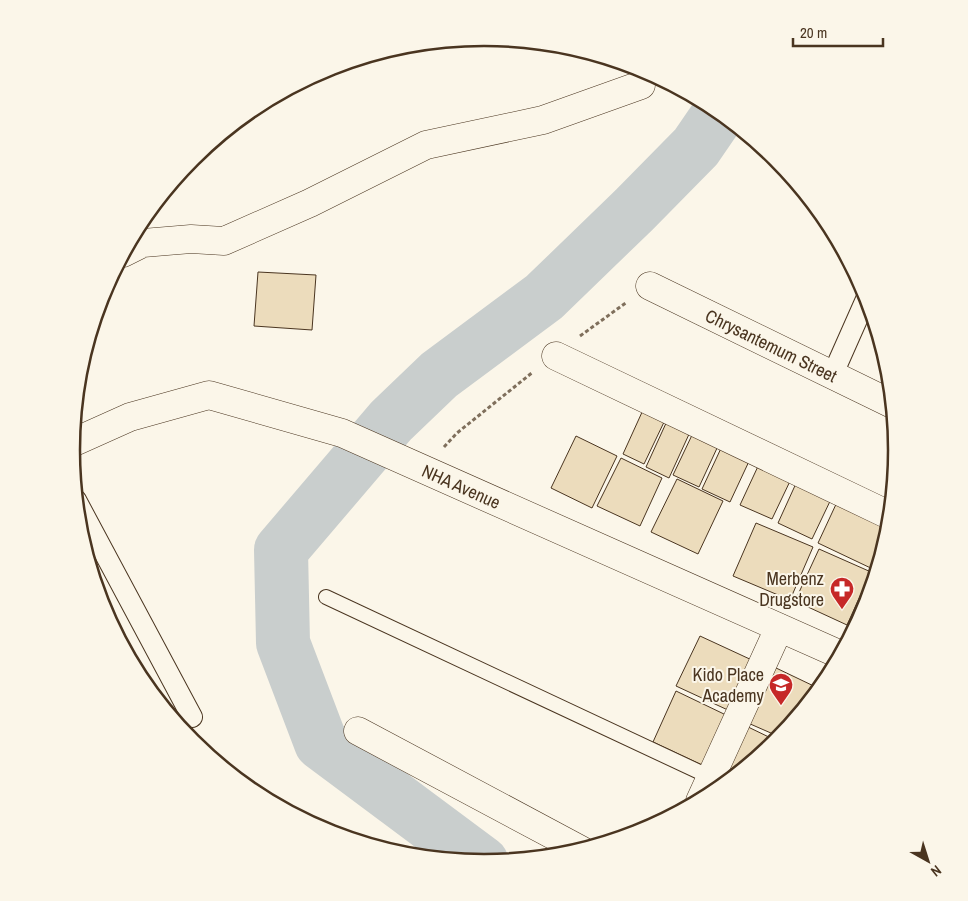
<svg xmlns="http://www.w3.org/2000/svg" width="968" height="901" font-family="'Archivo Narrow',sans-serif">
<style>
.lines{fill:none;stroke-linecap:round;stroke-linejoin:round}
.river{stroke:#c9cecd;stroke-width:54}
.building{fill:#ecdcbc;stroke:#4a3520}
.service-casing{stroke:#4a3520;stroke-width:16}
.pedestrian-casing{stroke:#4a3520;stroke-width:22}
.minor-casing{stroke:#4a3520;stroke-width:29}
.tertiary-casing{stroke:#4a3520;stroke-width:29}
.path{stroke:#7f6f5c;stroke-width:3;stroke-dasharray:4 2.5;stroke-linecap:butt}
.service{stroke:#fbf6e9;stroke-width:14}
.pedestrian{stroke:#fbf6e9;stroke-width:20}
.minor{stroke:#fbf6e9;stroke-width:28}
.tertiary{stroke:#fbf6e9;stroke-width:28}
.labels{text-anchor:middle;stroke-width:4;stroke-linejoin:round;paint-order:stroke}
.street-label{font-size:18px;fill:#4a3520;stroke:#fbf6e9}
.poi-label{font-size:18px;fill:#4a3520;stroke:#fbf6e9;text-anchor:end}
.rim{fill:none;stroke:#4a3520;stroke-width:2.5}
</style>
<rect width="100%" height="100%" fill="#fbf6e9"/>
<g class="lines">
<path class="river" d="M482,863L321,743L283,643L281,550L391,421L439,375L544,297L634,210L696,147L720,112"/>
</g>
<path class="building" d="M258,272L316,275L312,330L254,326Z
M643,410L665,420L644,464L623,454Z
M667,421L690,432L669,478L646,467Z
M693,433L718,446L699,487L673,475Z
M576,436L617,456L592,508L551,488Z
M723,444L751,457L730,502L702,489Z
M621,458L662,478L640,526L597,506Z
M760,462L792,477L772,519L740,505Z
M677,479L723,501L698,554L651,532Z
M798,479L833,495L812,539L778,523Z
M838,500L890,524L877,571L818,543Z
M756,523L813,547L790,600L733,576Z
M819,549L871,572L847,625L795,601Z
M700,636L754,661L730,711L676,686Z
M774,667L820,689L780,737L748,723Z
M676,691L726,715L702,765L653,742Z
M744,725L777,741L732,779L721,774Z"/>
<g class="lines">
<defs>
<path id="service" d="M326,597L725,784"/>
<path id="pedestrian" d="M832,376L867,297
M76,500L192,717"/>
<path id="minor" d="M123,253L143,243L191,239L224,241L310,203L426,145L543,120L641,85
M650,286L892,404
M556,356L891,516
M358,731L581,850
M700,801L779,628"/>
<path id="tertiary" d="M72,443L130,417L209,395L342,433L841,655"/>
</defs>
<use href="#service" class="service-casing"/>
<use href="#pedestrian" class="pedestrian-casing"/>
<use href="#minor" class="minor-casing"/>
<use href="#tertiary" class="tertiary-casing"/>
<path class="path" d="M580,336L627,302
M444,447L457,433L533,372"/>
<use href="#service" class="service"/>
<use href="#pedestrian" class="pedestrian"/>
<use href="#minor" class="minor"/>
<use href="#tertiary" class="tertiary"/>
</g>
<defs>
<symbol id="pharmacy-pin" viewBox="-11 -11 22 30"><path d="M0 17L-7.5 6A9.5 9.5 0 1 1 7.5 6Z" fill="#c62828" stroke="#fbf6e9"/><path d="M-2-6h4v4h4v4h-4v4h-4v-4h-4v-4h4Z" fill="#fff"/></symbol>
<symbol id="school-pin" viewBox="-11 -11 22 30"><path d="M0 17L-7.5 6A9.5 9.5 0 1 1 7.5 6Z" fill="#c62828" stroke="#fbf6e9"/><path d="M0-5L7-2L0 1L-7-2ZM-4 1L0 2.5L4 1V4Q0 6-4 4Z" fill="#fff"/></symbol>
</defs>
<g fill-rule="evenodd">
<use href="#pharmacy-pin" x="828" y="575" width="28" height="38"/>
<use href="#school-pin" x="767" y="671" width="28" height="38"/>
</g>
<g class="labels">
<g class="street-label">
<text transform="translate(771 346) rotate(26)" y="6">Chrysantemum Street</text>
<text transform="translate(461 487) rotate(24)" y="6">NHA Avenue</text>
</g>
<g class="poi-label">
<text x="824" y="585">Merbenz<tspan x="824" dy="21">Drugstore</tspan></text>
<text x="764" y="681">Kido Place<tspan x="764" dy="21">Academy</tspan></text>
</g>
</g>
<path d="M0 0H968V901H0ZM80 450a404 404 0 1 1 808 0a404 404 0 1 1-808 0Z" fill="#fbf6e9" fill-rule="evenodd"/>
<path class="rim" d="M80 450a404 404 0 1 1 808 0a404 404 0 1 1-808 0Z"/>
<g transform="translate(928 861) rotate(141)" stroke="#fbf6e9" stroke-width="4" paint-order="stroke">
<path d="M0-4L9 19L0 12L-9 19Z" fill="#4a3520"/>
<text y="-8" font-size="14" font-weight="bold" text-anchor="middle" fill="#4a3520">N</text>
</g>
<path d="M793 38v8h90v-8" fill="none" stroke="#4a3520" stroke-width="2.5"/>
<text x="800" y="38" font-size="15" fill="#4a3520" stroke="#fbf6e9" stroke-width="4" paint-order="stroke">20 m</text>
</svg>
